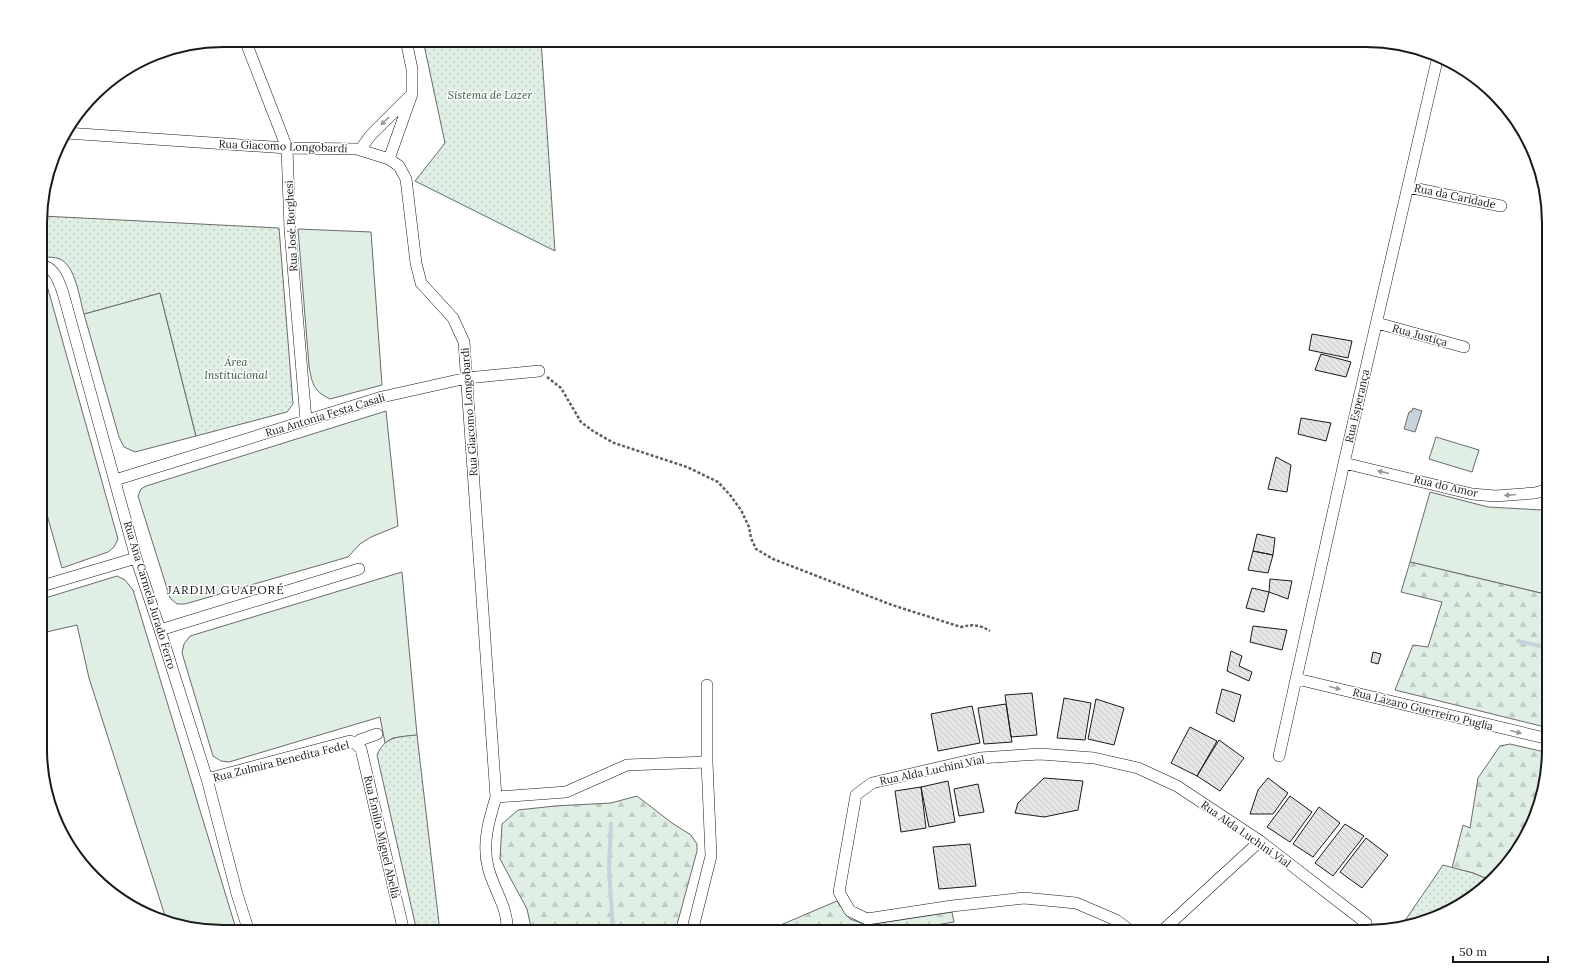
<svg xmlns="http://www.w3.org/2000/svg" width="1589" height="972" font-family="Lora,serif">
<style>
.grass{fill:#e0efe3;stroke:#6a6a6a}
.forest{fill:url(#forest-firs);stroke:#6a6a6a}
.park{fill:url(#park-dots);stroke:#6a6a6a}
.water{fill:#c6d2dc;stroke:#6a6a6a}
.lines{fill:none;stroke-linecap:round;stroke-linejoin:round}
.stream{stroke:#c6d2dc;stroke-width:4}
.building{fill:url(#building-back-hatch);stroke:#1a1a1a}
.minor-casing{stroke:#1a1a1a;stroke-width:12}
.path{stroke:#5f5f5f;stroke-width:2.5;stroke-dasharray:3 2;stroke-linecap:butt}
.minor{stroke:#fff;stroke-width:11}
.oneway{fill:#989898}
.labels{text-anchor:middle;stroke-width:3;stroke-linejoin:round;paint-order:stroke}
.park-label{font-size:11px;font-style:italic;fill:#2b5a34;stroke:#fff}
.street-label{font-size:11px;fill:#1a1a1a;stroke:#fff}
.neighbourhood-label{font-size:12px;letter-spacing:1px;fill:#1a1a1a;stroke:#fff}
.rim{fill:none;stroke:#1a1a1a;stroke-width:2}
</style>
<defs>
<pattern id="forest-firs" width="22" height="20" patternUnits="userSpaceOnUse"><rect width="22" height="20" fill="#e0efe3"/><path d="M5 1l3.5 6h-7zM16 11l3.5 6h-7z" fill="#c0ccc2"/></pattern>
<pattern id="park-dots" width="8" height="8" patternUnits="userSpaceOnUse"><rect width="8" height="8" fill="#e0efe3"/><path d="M2 2h.1M6 6h.1" fill="none" stroke="#c0ccc2" stroke-width="1.8" stroke-linecap="round"/></pattern>
<pattern id="building-back-hatch" width="6" height="6" patternUnits="userSpaceOnUse"><rect width="6" height="6" fill="#e6e6e6"/><path d="M-1 5l2 2M0 0l6 6M5-1l2 2" fill="none" stroke="#c5c5c5"/></pattern>
</defs>
<rect width="100%" height="100%" fill="#fff"/>
<path class="grass" d="M298,229L371,232L382,385L330,399C313,391 312,383 309,366Z
M42,280L48,289L118,539L114,547L108,552L62,568L42,497Z
M160,293L196,436L135,452L124,447L119,437L84,314Z
M386,411L398,526L371,537L360,544L348,557L185,604H177L170,598L138,496L141,489L146,486Z
M1436,437L1479,450L1472,472L1429,459Z
M1430,492L1488,507L1542,510L1549,507V595L1410,562Z
M402,572L417,735L393,738L385,743L380,717L229,762L221,761L213,756L182,653L184,644L190,636Z
M117,576L125,580L133,590L237,932C216,932 186,930 167,922L89,678L77,625L42,633V599Z"/>
<path class="forest" d="M1410,562L1549,595V728L1395,690L1413,645L1428,647L1442,602L1401,592Z
M1510,744L1549,753V761L1524,841L1492,881L1473,873L1452,868L1463,825L1470,828L1478,778L1500,746Z
M637,796L672,823L691,835L697,844V851L675,932H532L527,909L500,859L502,824L518,810L555,806L611,803Z
M837,901L850,919L867,925L952,912L954,922L894,932H764Z"/>
<path class="park" d="M423,40H541L555,251L415,181L445,143Z
M42,216L279,228L293,404L287,412L196,436L160,293L84,314C79,297 76,267 60,259C55,257 47,257 42,257Z
M417,735L440,932H417L377,755C385,736 398,737 417,735Z
M1443,865L1473,873L1492,881L1458,907L1405,923L1404,922Z"/>
<path class="water" d="M1413,408L1422,411L1415,432L1404,429L1409,412L1412,411Z"/>
<g class="lines">
<path class="stream" d="M1518,641L1549,648
M611,824L609,868L613,932"/>
</g>
<path class="building" d="M1312,334L1352,341L1348,358L1309,350Z
M1321,354L1351,362L1346,377L1315,370Z
M1301,418L1331,423L1326,441L1298,434Z
M1276,457L1291,465L1287,492L1268,489Z
M1257,534L1275,538L1273,555L1253,551Z
M1253,551L1273,555L1268,573L1248,570Z
M1270,579L1292,581L1288,599L1269,592Z
M1252,588L1269,592L1264,612L1246,608Z
M1253,626L1287,630L1282,650L1250,642Z
M1231,651L1242,656L1239,666L1252,672L1249,681L1227,671Z
M1373,652L1381,654L1378,664L1371,662Z
M1222,689L1241,695L1234,722L1216,713Z
M1032,693L1037,735L1011,737L1005,695Z
M1064,698L1091,703L1085,740L1057,738Z
M1096,699L1124,708L1114,745L1088,739Z
M1006,704L1012,742L984,744L978,708Z
M972,706L980,743L938,751L931,714Z
M1190,727L1217,741L1197,776L1171,763Z
M1219,740L1244,758L1220,791L1197,776Z
M1044,778L1083,781L1078,810L1044,817L1015,813L1018,803Z
M1268,778L1288,793L1273,814H1250L1258,790Z
M948,781L955,822L929,827L921,787Z
M978,784L984,812L959,816L954,789Z
M921,787L926,828L901,832L895,791Z
M1290,796L1312,812L1290,842L1267,827Z
M1319,807L1340,823L1313,857L1293,844Z
M1345,824L1364,836L1333,876L1315,863Z
M1366,838L1388,855L1362,888L1340,872Z
M970,844L976,886L939,889L933,847Z"/>
<g class="lines">
<defs>
<path id="minor" d="M245,40L287,148L290,230L306,420
M66,133L287,148L357,149L389,159L399,166L406,179L416,263L421,283L453,318L464,342L496,797C489,820 482,843 488,867C493,889 509,908 507,932
M360,150L370,136L410,96
M389,159L412,94V69L406,40
M1408,187L1501,206
M42,265C55,268 59,282 63,293L136,558L160,630L207,779L237,894L249,932
M1377,323L1464,347
M1344,463L1472,494L1495,496L1535,493L1549,489
M115,480L382,397L467,378L539,371
M42,586L136,558
M160,630L359,569
M1297,679L1549,739
M356,744L361,749L404,932
M1279,756L1344,463L1438,56
M207,779L350,741L356,744L360,740L377,734
M496,797L566,792L627,765L707,762
M692,932L711,856L707,762V685
M1132,932L1116,920L1076,903L1024,898L952,906L867,919L850,911L839,892L856,795L872,783L980,758L1040,754L1094,758L1138,768L1177,786L1260,841L1366,923L1368,932
M1161,932L1260,841"/>
</defs>
<use href="#minor" class="minor-casing"/>
<path class="path" d="M547,377L561,388L581,422L593,431L614,443L687,467L718,482L730,495L741,510L749,527L751,538L756,549L773,559L892,605L961,627C973,624 980,625 990,631"/>
<use href="#minor" class="minor"/>
</g>
<defs><path id="oneway-solid" d="M-6-.8H1V-3.2L6.5 0L1 3.2V.8H-6Z"/></defs>
<g class="oneway">
<use href="#oneway-solid" transform="translate(385 121) rotate(135)"/>
<use href="#oneway-solid" transform="translate(1383 472) rotate(-167)"/>
<use href="#oneway-solid" transform="translate(1510 495) rotate(175)"/>
<use href="#oneway-solid" transform="translate(1335 688) rotate(14)"/>
<use href="#oneway-solid" transform="translate(1516 732) rotate(14)"/>
</g>
<g class="labels">
<g class="park-label">
<text x="490" y="99">Sistema de Lazer</text>
<text x="236" y="366">Área<tspan x="236" dy="13">Institucional</tspan></text>
</g>
<g class="street-label">
<text transform="translate(283 146) rotate(2)" y="4">Rua Giacomo Longobardi</text>
<text transform="translate(1455 196) rotate(12)" y="4">Rua da Caridade</text>
<text transform="translate(291 226) rotate(-93)" y="4">Rua José Borghesi</text>
<text transform="translate(1420 335) rotate(15)" y="4">Rua Justiça</text>
<text transform="translate(1357 406) rotate(-77)" y="4">Rua Esperança</text>
<text transform="translate(469 412) rotate(-94)" y="4">Rua Giacomo Longobardi</text>
<text transform="translate(325 415) rotate(-17)" y="4">Rua Antonia Festa Casali</text>
<text transform="translate(1446 486) rotate(13)" y="4">Rua do Amor</text>
<text transform="translate(150 595) rotate(73)" y="4">Rua Ana Carmela Jurado Ferro</text>
<text transform="translate(1423 709) rotate(14)" y="4">Rua Lázaro Guerreiro Puglia</text>
<text transform="translate(281 761) rotate(-14)" y="4">Rua Zulmira Benedita Fedel</text>
<text transform="translate(932 770) rotate(-12)" y="4">Rua Alda Luchini Vial</text>
<text transform="translate(1246 834) rotate(35)" y="4">Rua Alda Luchini Vial</text>
<text transform="translate(382 837) rotate(77)" y="4">Rua Emílio Miguel Abellá</text>
</g>
<g class="neighbourhood-label">
<text x="226" y="594">JARDIM GUAPORÉ</text>
</g>
</g>
<path d="M0 0H1589V972H0ZM223 47H1366A176 176 0 0 1 1542 223V749A176 176 0 0 1 1366 925H223A176 176 0 0 1 47 749V223A176 176 0 0 1 223 47Z" fill="#fff" fill-rule="evenodd"/>
<path class="rim" d="M223 47H1366A176 176 0 0 1 1542 223V749A176 176 0 0 1 1366 925H223A176 176 0 0 1 47 749V223A176 176 0 0 1 223 47Z"/>
<path d="M1453 956v6h95v-6" fill="none" stroke="#1a1a1a" stroke-width="2"/>
<text x="1459" y="956" font-size="12" fill="#1a1a1a" stroke="#ffffff" stroke-width="3" paint-order="stroke">50 m</text>
</svg>
